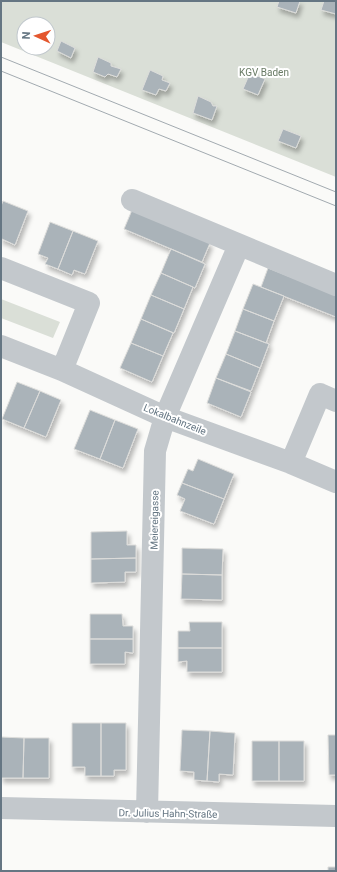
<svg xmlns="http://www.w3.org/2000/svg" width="337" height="872" font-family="Roboto,sans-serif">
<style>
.green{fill:#dadfd7;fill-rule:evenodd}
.building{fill:#aab3b9;stroke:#dcdcda;filter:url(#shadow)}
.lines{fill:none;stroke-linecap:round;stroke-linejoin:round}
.street{stroke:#c3c8cc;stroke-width:22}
.tram{stroke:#a2aab0;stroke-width:1}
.labels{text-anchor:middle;stroke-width:4;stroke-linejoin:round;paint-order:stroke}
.park-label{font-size:10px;fill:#687a64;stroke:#fff}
.street-label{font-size:10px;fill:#657683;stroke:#fff}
</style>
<defs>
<filter id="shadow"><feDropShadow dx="2.5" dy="4.5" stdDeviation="2" flood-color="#0004"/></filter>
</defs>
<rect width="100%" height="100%" fill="#fafaf8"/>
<path class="green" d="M1,1H336V177L1,42ZM24,24H48V48H24Z
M1,299L60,322L53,338L1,318Z"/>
<path class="building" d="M279,1H300L296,13L277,7Z
M324,1H336V14L321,10Z
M61,41L75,48L71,58L57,51Z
M98,57L111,63V66L121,69L117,77L108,74L105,77L93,72Z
M150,70L163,76L162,80L170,83L166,91L159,89L156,95L142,90Z
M250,73L265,79L258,95L243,89Z
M198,96L211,102L213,106H217L212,120L193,113Z
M283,129L301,136L296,148L278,141Z
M3,201L28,211L15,245L2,239L1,241V206Z
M132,210L210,243L202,262L124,229Z
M50,222L73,231L58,269L45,264L48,258L38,254Z
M73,231L98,241L85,274L74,270L72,275L58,269Z
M171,249L205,264L195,288L161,273Z
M268,268L336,295V317L261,287Z
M161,273L193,287L184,309L151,295Z
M253,284L284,296L274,321L243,309Z
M151,295L184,309L174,333L141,319Z
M243,309L274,321L266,343L235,331Z
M141,319L173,333L163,356L131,343Z
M235,331L269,344L260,368L226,354Z
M131,343L163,356L152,382L120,368Z
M226,354L260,368L251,391L216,378Z
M216,378L251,392L241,417L207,403Z
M17,382L40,391L24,428L2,419Z
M40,391L61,400L46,437L24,428Z
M90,410L115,420L100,459L74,449Z
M115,420L138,429L123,468L100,459Z
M198,459L234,474L224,499L182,483L188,469L193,471Z
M182,483L224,499L214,524L180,511L185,499L177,495Z
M127,531V545H136V558L91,559V532Z
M182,548L223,549L222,575L182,574Z
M136,558V572H125V582L91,583V559Z
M182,574L222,575V600L181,599Z
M90,614H122L123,626H133V639H90Z
M189,622H222V648H178V631H190Z
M90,639H133V653L125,652V664H90Z
M178,648H222V672H187V661L178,662Z
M72,723H101V776H85V767H72Z
M101,723H126V770H114V776H101Z
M182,730L210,731L207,781L194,780V772L180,771Z
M210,731L235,733L233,775L219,774V782L207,781Z
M328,735H336V775H329Z
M1,737L24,738L23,778H1Z
M24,738H49V778H23Z
M252,741H279V781H252Z
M279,741H304V781H279Z
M328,867H336V871H328Z"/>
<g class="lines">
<path class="street" d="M132,200L336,285
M1,268L89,303L62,370
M1,346L62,370L165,417L291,463L336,482
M291,463L320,394L336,401
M1,808L336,816
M147,812L155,451L165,417L239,245"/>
<path class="tram" d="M1,57L336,192
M1,71L336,206"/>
</g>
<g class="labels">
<g class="park-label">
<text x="264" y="76">KGV Baden</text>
</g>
<g class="street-label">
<text transform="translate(175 419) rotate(22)" y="4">Lokalbahnzeile</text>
<text transform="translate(154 520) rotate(-89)" y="4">Meiereigasse</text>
<text transform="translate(168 813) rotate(1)" y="4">Dr. Julius Hahn-Straße</text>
</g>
</g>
<rect width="337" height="872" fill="none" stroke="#657683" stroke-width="4"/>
<g transform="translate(36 36) rotate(273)"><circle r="19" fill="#ffffff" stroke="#c1c8cd"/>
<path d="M0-3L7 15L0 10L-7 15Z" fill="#e4572e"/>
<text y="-6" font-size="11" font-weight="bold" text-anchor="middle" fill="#657683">N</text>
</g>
</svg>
